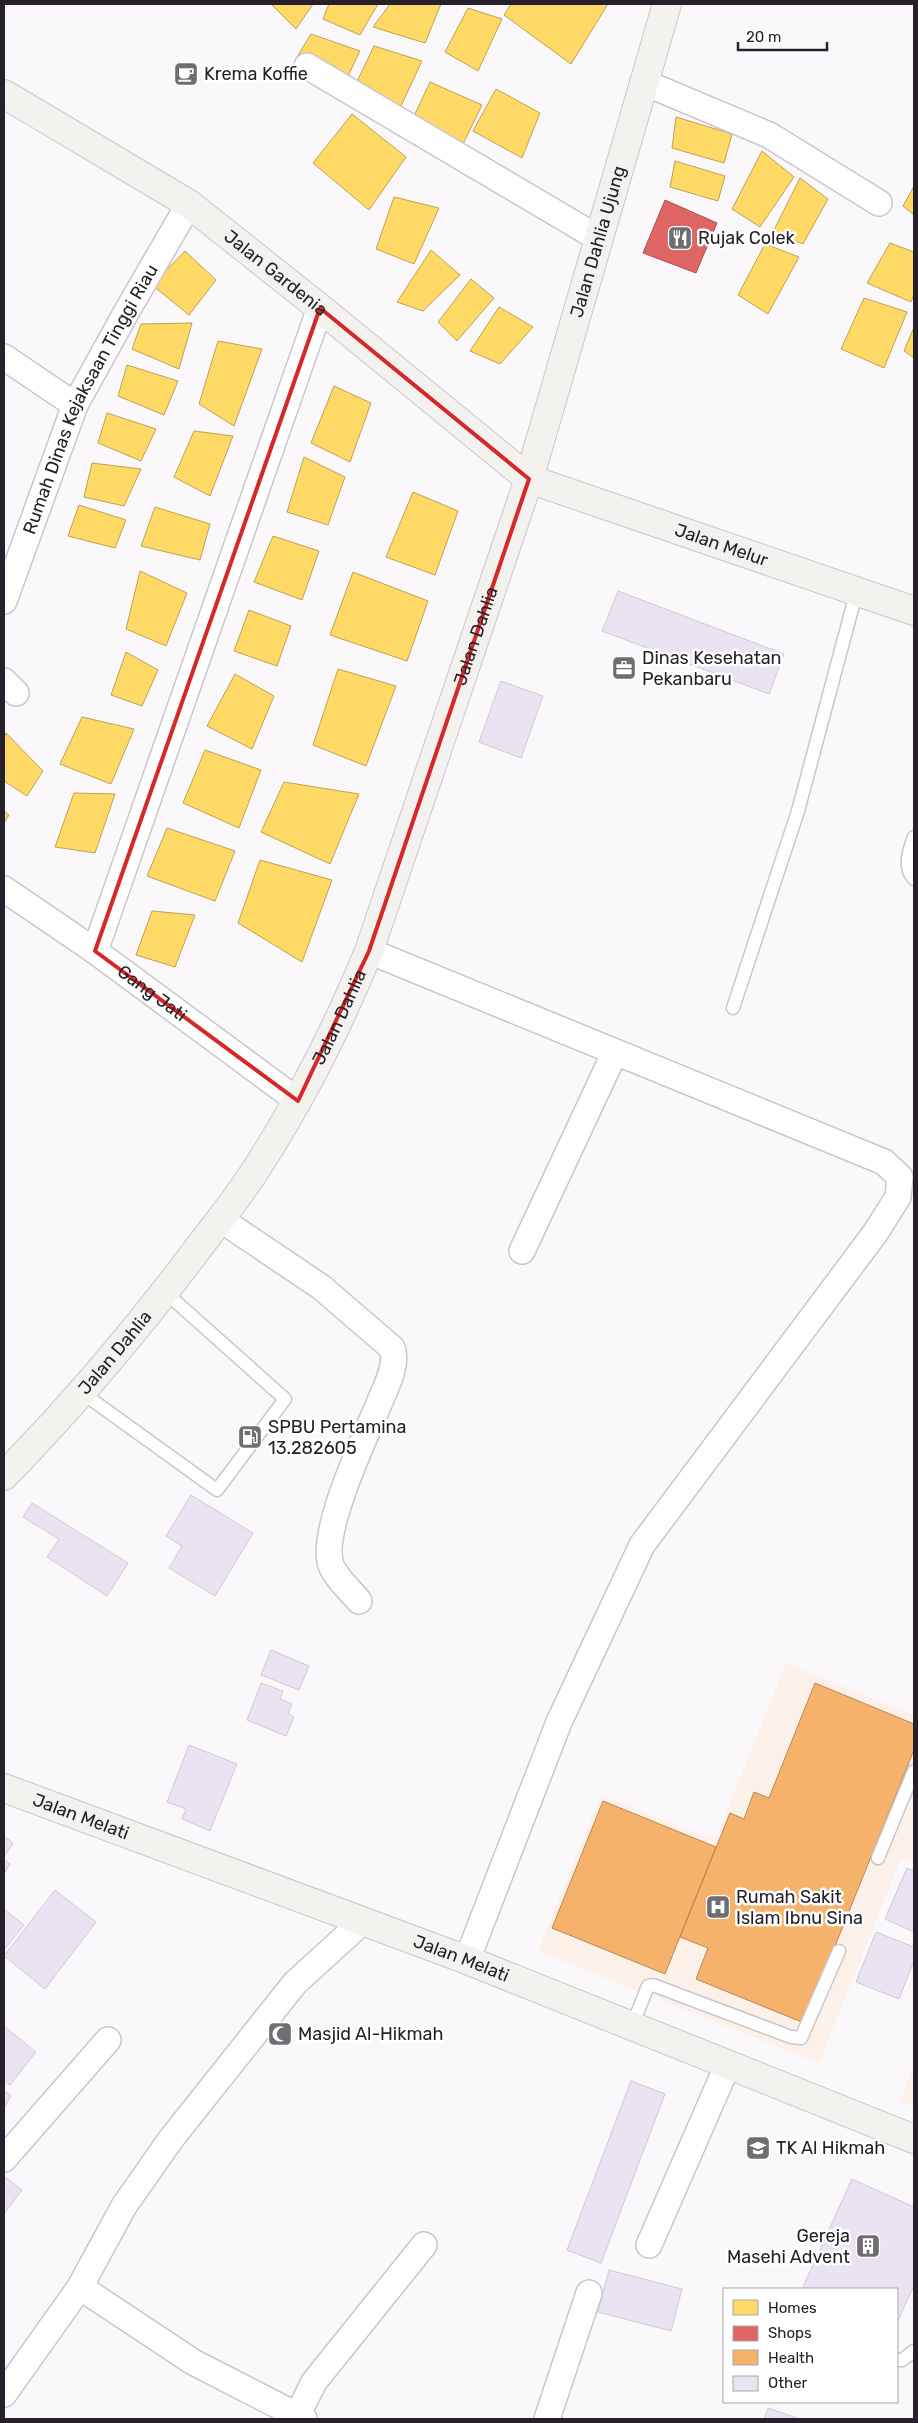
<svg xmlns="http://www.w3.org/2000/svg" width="918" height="2423" font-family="Rubik,sans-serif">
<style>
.medical{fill:#fcf1e9}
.homes{fill:#ffd966;stroke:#bea254}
.shops{fill:#e06666;stroke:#a85154}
.health{fill:#f6b26b;stroke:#b78657}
.building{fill:#eae3f1;stroke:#cfcbd2}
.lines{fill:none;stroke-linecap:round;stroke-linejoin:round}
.lane-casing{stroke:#cac6cd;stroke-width:15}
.street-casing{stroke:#cac6cd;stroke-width:28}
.secondary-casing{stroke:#cac6cd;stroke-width:30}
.lane{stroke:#fefefe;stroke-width:12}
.street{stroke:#fefefe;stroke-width:25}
.secondary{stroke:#f3f2ef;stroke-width:28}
.marked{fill:none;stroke:#d62828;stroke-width:4;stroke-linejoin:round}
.labels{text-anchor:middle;stroke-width:5;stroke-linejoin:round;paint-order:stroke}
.poi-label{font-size:18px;fill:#252029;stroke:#fff;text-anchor:start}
.street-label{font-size:18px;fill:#252029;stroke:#fff}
</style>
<rect width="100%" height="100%" fill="#faf8fb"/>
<path class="medical" d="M786,1663L914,1715V1863L901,1858L819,2063L538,1951L601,1795L715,1840Z
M914,2066V2106L900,2101Z"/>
<path class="homes" d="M271,4H313L296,29Z
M329,4H378L360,35L323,19Z
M390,4H441L425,43L373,27Z
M511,4H608L571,64L504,15Z
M468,8L502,19L478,71L445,52Z
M311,34L360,51L346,80L297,57Z
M374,46L422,61L400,108L352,92Z
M430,82L482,105L463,144L414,116Z
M496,89L540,113L522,158L473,131Z
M352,114L406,157L369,210L313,163Z
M676,117L732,134L724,163L672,148Z
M762,151L794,177L760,227L732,209Z
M675,161L725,176L718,201L670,187Z
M800,178L828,199L803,244L773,232Z
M914,186V215L903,206Z
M394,197L439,208L414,264L376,249Z
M890,243L914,252V294L911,302L867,283Z
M765,244L799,257L768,314L738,295Z
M431,250L460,275L423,311L397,302Z
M185,251L216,280L189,315L152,285Z
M471,279L494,298L457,341L438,322Z
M864,298L907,312L884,368L841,349Z
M499,307L533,327L500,364L470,351Z
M192,323L179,369L132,349L141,324Z
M914,327V358L904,351Z
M218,341L262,349L234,426L199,404Z
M127,365L178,381L164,415L118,396Z
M334,386L371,403L350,462L311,443Z
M107,413L156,429L141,461L98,443Z
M194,431L233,436L210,496L174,477Z
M304,457L345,477L328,525L287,512Z
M92,463L141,469L124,506L84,497Z
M413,492L458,511L435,575L386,557Z
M79,505L126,520L115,548L68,536Z
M155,507L210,524L200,560L141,546Z
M273,536L319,551L302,600L254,582Z
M140,571L187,593L166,646L126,629Z
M353,572L428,601L407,661L330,635Z
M249,610L291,626L277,666L234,651Z
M126,652L158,670L142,706L111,695Z
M338,669L396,686L366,766L313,745Z
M235,674L274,696L252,749L207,726Z
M82,717L134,729L111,784L60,764Z
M6,733L43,771L27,796L4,781V738Z
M205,750L261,770L239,828L183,803Z
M284,782L359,794L330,864L261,832Z
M74,793L115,794L95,853L55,847Z
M4,811L9,815L4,823Z
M167,828L235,851L215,901L147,876Z
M260,860L332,880L302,962L238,923Z
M152,911L195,915L175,967L136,955Z"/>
<path class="shops" d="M665,200L717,223L696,273L643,253Z"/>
<path class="health" d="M815,1683L914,1724V1750L804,2023L696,1979L708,1948L680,1937L730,1813L744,1819L754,1792L769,1798Z
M603,1801L716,1847L665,1974L552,1928Z"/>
<path class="building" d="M618,591L784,654L769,694L602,631Z
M501,681L543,696L521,758L479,742Z
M191,1495L253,1533L215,1596L169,1568L182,1546L166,1536Z
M32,1503L128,1563L107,1596L47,1557L59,1539L23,1517Z
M271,1650L309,1666L299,1690L261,1675Z
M261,1683L283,1691L280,1699L292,1704L288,1714L294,1717L286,1736L247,1720Z
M189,1745L237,1764L210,1831L182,1819L186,1809L167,1802Z
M4,1836L13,1843L4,1857Z
M4,1860L10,1864L4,1874Z
M907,1868L914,1871V1932L885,1919Z
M55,1890L96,1922L45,1989L4,1956Z
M4,1909L24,1925L4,1950Z
M876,1932L914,1947V1961L899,1999L856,1982Z
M4,2026L36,2052L10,2085L4,2080Z
M631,2081L665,2094L601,2263L567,2250Z
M4,2091L11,2095L4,2109Z
M4,2176L22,2190L4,2214Z
M852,2179L914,2207V2285L897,2323V2289H802Z
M609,2270L682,2289L671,2331L598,2312Z
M768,2408L800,2419H764Z"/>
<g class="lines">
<defs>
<path id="lane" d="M914,837C909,850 903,868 914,879
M733,1008L798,811L857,590
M81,1392L217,1490L285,1399L165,1292
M909,1783L914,1771
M878,1858L909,1783L914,1785
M632,2026L648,1986L653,1985L791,2037L801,2038L839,1951
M897,2360H902L914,2351"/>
<g id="street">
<path d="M307,66L598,238"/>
<path d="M643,82L769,135L879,203"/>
<path d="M4,357L75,405"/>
<path id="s1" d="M4,601L75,405L127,311L189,204"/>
<path d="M4,681L16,693"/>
<path id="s2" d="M4,889L95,951L298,1101"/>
<path d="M95,951L320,308"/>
<path d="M369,951L884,1162L900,1177L898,1197L876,1232L642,1545L559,1722L467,1960"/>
<path d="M220,1219L321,1287L392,1348C398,1363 387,1385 381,1399C367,1433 319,1532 331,1565C336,1578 351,1591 359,1601"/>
<path d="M522,1251L615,1052"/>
<path d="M4,2159L108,2040"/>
<path d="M649,2245L728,2064"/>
<path d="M80,2287L193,2362L304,2419"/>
<path d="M4,2394L80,2287L124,2206L171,2139L295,1983L362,1922"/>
<path d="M297,2416L314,2382L424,2245"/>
<path d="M547,2419L589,2293"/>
</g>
<g id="secondary">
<path id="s3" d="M4,94L189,204L320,308L529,479L914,611"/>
<path id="s4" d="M4,1476C73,1405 137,1330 196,1251C218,1222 241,1194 260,1163C303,1096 339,1024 369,951L529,479L667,4"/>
<path id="s5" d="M4,1788L467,1960L914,2139"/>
</g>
</defs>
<use href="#lane" class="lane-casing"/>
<use href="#street" class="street-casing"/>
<use href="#secondary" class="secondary-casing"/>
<use href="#lane" class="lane"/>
<use href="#street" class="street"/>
<use href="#secondary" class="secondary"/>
</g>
<path class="marked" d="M320,308L529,479L369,951L298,1101L95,951Z"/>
<defs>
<symbol id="cafe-square" viewBox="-11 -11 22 22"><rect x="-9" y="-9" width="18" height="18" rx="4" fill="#706c72" stroke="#fff"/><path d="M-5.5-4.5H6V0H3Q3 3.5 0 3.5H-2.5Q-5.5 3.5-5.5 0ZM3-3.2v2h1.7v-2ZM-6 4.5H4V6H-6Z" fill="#fff"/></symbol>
<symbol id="restaurant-square" viewBox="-11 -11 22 22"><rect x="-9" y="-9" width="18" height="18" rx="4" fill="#706c72" stroke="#fff"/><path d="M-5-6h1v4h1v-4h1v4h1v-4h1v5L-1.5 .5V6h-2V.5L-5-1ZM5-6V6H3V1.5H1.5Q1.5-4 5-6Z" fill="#fff"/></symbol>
<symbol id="office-square" viewBox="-11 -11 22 22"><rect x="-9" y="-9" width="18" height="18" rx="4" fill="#706c72" stroke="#fff"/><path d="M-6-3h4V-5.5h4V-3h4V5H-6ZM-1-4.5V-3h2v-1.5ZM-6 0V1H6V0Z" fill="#fff"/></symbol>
<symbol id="fuel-square" viewBox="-11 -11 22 22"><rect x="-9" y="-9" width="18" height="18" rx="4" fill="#706c72" stroke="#fff"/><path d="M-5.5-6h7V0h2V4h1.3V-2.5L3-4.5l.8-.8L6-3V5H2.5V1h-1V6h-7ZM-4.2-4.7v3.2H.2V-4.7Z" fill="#fff"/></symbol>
<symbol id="hospital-square" viewBox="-11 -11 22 22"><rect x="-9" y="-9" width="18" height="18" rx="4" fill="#706c72" stroke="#fff"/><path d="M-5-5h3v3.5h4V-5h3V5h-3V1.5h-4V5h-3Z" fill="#fff"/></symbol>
<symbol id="mosque-square" viewBox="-11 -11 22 22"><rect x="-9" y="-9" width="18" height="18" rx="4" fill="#706c72" stroke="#fff"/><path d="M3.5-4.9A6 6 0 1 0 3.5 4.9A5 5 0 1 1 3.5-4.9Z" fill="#fff"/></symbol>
<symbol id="school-square" viewBox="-11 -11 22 22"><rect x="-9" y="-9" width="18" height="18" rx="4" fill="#706c72" stroke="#fff"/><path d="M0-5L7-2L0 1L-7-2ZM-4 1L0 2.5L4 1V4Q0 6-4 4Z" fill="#fff"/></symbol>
<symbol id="building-square" viewBox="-11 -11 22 22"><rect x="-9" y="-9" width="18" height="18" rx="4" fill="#706c72" stroke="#fff"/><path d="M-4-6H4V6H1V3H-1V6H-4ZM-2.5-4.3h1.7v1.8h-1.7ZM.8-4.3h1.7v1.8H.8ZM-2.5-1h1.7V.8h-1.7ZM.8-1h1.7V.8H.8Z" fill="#fff"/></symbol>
</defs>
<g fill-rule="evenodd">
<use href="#cafe-square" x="172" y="60" width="28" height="28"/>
<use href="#restaurant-square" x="666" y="224" width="28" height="28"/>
<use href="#office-square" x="610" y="654" width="28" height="28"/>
<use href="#fuel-square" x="236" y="1423" width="28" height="28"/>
<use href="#hospital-square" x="704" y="1893" width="28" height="28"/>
<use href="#mosque-square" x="266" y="2020" width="28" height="28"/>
<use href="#school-square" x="744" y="2134" width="28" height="28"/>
<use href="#building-square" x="854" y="2232" width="28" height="28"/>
</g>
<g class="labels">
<g class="poi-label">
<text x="204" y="80">Krema Koffie</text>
<text x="698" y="244">Rujak Colek</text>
<text x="642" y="664">Dinas Kesehatan<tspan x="642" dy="21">Pekanbaru</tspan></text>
<text x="268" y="1433">SPBU Pertamina<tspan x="268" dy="21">13.282605</tspan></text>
<text x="736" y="1903">Rumah Sakit<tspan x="736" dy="21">Islam Ibnu Sina</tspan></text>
<text x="298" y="2040">Masjid Al-Hikmah</text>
<text x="776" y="2154">TK Al Hikmah</text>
<text x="850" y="2242" text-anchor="end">Gereja<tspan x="850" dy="21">Masehi Advent</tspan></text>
</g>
<g class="street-label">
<text dy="6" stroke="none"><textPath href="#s4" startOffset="1389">Jalan Dahlia Ujung</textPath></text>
<text dy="6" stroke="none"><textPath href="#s3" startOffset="326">Jalan Gardenia</textPath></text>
<text dy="6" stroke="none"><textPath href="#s1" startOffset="220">Rumah Dinas Kejaksaan Tinggi Riau</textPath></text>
<text dy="6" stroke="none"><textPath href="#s3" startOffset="856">Jalan Melur</textPath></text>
<text dy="6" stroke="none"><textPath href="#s4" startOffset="976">Jalan Dahlia</textPath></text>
<text dy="6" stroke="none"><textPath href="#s2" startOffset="181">Gang Jati</textPath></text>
<text dy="6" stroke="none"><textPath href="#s4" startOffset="571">Jalan Dahlia</textPath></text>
<text dy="6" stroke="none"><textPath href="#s4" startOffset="166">Jalan Dahlia</textPath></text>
<text dy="6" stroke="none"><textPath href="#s5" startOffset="82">Jalan Melati</textPath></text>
<text dy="6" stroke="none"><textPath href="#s5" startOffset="488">Jalan Melati</textPath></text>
</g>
</g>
<rect width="918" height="2423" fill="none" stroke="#252029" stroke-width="10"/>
<rect x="723" y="2288" width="175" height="115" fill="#ffffff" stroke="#a8a6a9"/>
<rect x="733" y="2300" width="25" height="15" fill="#ffd966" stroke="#a8a6a9"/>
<text x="768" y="2313" font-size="15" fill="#252029">Homes</text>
<rect x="733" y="2326" width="25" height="15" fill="#e06666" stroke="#a8a6a9"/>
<text x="768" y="2338" font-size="15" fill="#252029">Shops</text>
<rect x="733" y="2350" width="25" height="15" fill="#f6b26b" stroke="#a8a6a9"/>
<text x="768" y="2363" font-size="15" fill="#252029">Health</text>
<rect x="733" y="2376" width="25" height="15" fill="#eae3f1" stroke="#a8a6a9"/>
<text x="768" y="2388" font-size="15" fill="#252029">Other</text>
<path d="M738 42v8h89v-8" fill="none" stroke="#252029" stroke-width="2.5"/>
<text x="746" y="42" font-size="15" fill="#252029" stroke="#ffffff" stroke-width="4" paint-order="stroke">20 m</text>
</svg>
